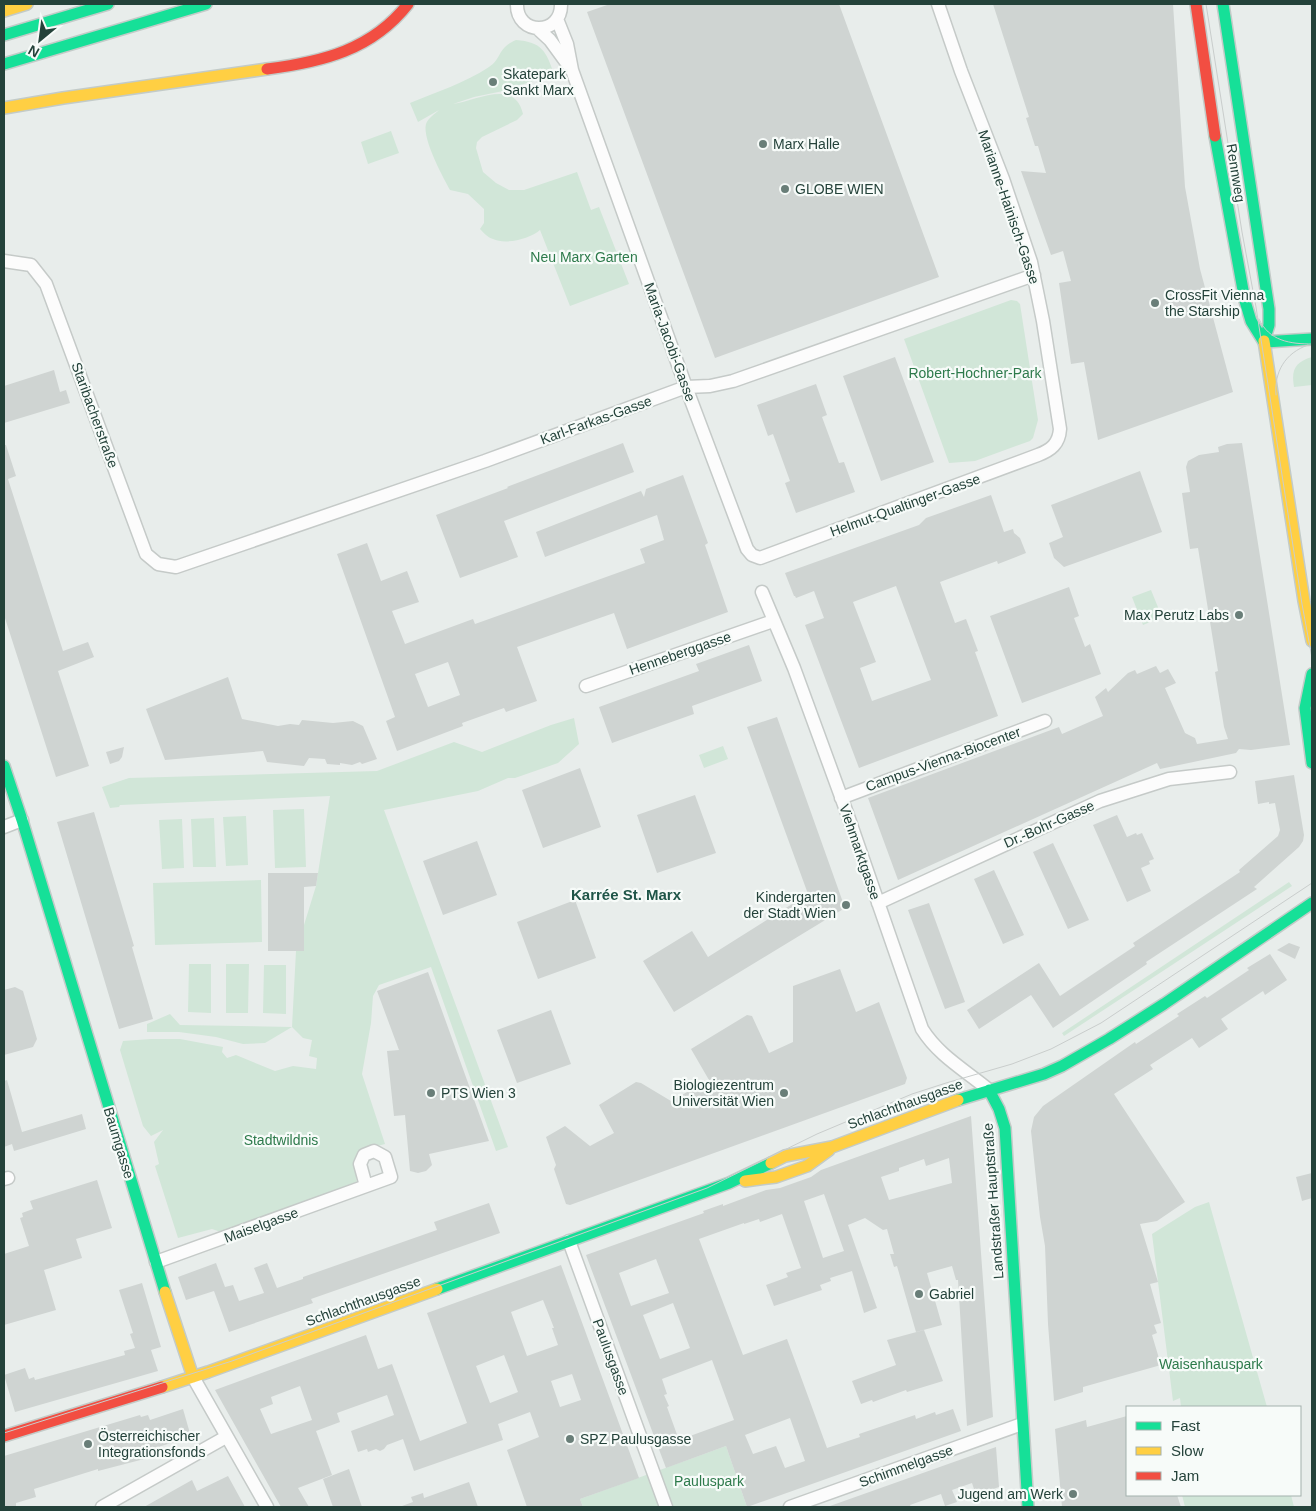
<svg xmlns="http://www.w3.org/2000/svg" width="1316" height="1511" font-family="Arial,sans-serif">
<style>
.green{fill:#d1e6d8}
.building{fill:#cfd4d2;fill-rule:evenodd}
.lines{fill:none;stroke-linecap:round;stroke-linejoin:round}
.street-casing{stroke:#c5cac8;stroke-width:15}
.fast-casing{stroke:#c3cbc8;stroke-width:14}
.slow-casing{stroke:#c3cbc8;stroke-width:14}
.jam-casing{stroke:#c3cbc8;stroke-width:14}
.street{stroke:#fcfcfc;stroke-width:12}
.fast{stroke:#16e098;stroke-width:11}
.slow{stroke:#ffcf43;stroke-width:11}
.jam{stroke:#f24e42;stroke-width:11}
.tram{stroke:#c9cdcc;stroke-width:1}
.poi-dot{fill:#697e78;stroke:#f7fbf9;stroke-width:2}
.labels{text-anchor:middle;stroke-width:4.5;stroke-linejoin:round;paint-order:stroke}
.poi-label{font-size:14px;fill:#24423a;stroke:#f7fbf9;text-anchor:start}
.street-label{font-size:14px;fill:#24423a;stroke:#f7fbf9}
.park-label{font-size:14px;fill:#2d7a4b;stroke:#f7fbf9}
.neighbourhood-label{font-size:15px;font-weight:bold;fill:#1f5548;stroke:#f7fbf9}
</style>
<rect width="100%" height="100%" fill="#e8edeb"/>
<path class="green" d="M516,40C542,42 546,51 554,74L503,91L474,97L453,104C476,101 515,78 523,114L517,120L482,137L477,142L476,148L483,172L496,183L509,190H524L577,172L591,210L599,207L629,284L570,306L540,230C530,239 505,245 493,239C487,237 484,233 480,229L484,223V209L468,194L450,190C443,177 422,139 426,124C428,118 435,114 439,110L418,122L410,103C436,92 465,83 489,67C502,59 497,48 516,40Z
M391,131L399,153L368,164L361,142Z
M1011,300L1017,301L1020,304L1038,420L1033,438L1030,441L975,461L949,463L904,339Z
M1312,357V385L1294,387C1291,370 1295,362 1312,357Z
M1151,590L1162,617L1143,625L1132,597Z
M574,718L579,744L558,763L515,778H508L478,791L384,810L508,1147L496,1151L431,967L379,985L373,996L371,1023L362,1074L385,1144L362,1150L355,1162L357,1185L221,1232L212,1229L178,1238L155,1166L159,1164L154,1142L163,1130L151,1136L143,1126L120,1050L123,1041L151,1039H180L223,1047L222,1052L227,1058L236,1055L275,1071L293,1066L316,1069L317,1058L309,1056L312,1040L303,1038L292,1027L265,1043L243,1044L216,1037L179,1032H147V1024L170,1014L180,1025L292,1027L296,951L316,886L330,796L120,805L119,807L110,808L102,787L129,778L377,771L454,742L482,752L551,725Z
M723,746L728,759L704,768L699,755Z
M304,809L306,867L275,868L273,810Z
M246,816L248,865L226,866L223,817Z
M214,818L216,867H193L191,819Z
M182,819L184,868L162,869L159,820Z
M261,880L262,942L155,945L153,883Z
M1289,882L1292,886L1064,1036L1062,1033Z
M189,964H211V1013L188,1012Z
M226,964H249L248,1013H226Z
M264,965H286V1014L263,1013Z
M1209,1202L1267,1407H1181L1180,1398L1173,1401L1152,1234L1195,1207Z
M726,1446L747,1507H583L580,1499Z
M1182,1495H1291L1294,1507H1185Z"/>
<path class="building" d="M610,4H839L939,277L715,358L587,12Z
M993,4H1173L1185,187L1200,269L1233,392L1098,440L1084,362L1071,364L1059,283L1071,281L1063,251L1051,255L1021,171L1046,173L1038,146H1035L1026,118L1029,117Z
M895,357L934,462L881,481L843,376Z
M54,370L60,392L66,390L70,403L4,423V386Z
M816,384L827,415L822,417L839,463L844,462L855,492L796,513L785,483L790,481L773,434L768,436L757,405Z
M623,443L634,472L504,521L518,557L460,578L436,515L508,488L507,487Z
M1242,443L1290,745L1251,750L1239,749L1236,753L1160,769L1157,763L898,880L868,798L1059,727L1062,734L1103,716L1095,697L1106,688L1108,692L1128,673L1135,670L1137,674L1156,666L1160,673L1168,669L1176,683L1165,688L1185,733L1195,738L1197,744L1228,739L1224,727L1215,672L1218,671L1198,548L1190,549L1182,493L1190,492L1186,467L1188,461L1199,455L1219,452L1218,447L1227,444Z
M4,445H6L16,476L8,479L63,651L88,642L94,657L58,671L89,766L56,777L4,615Z
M1140,471L1162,532L1064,567L1054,558L1049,543L1063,537L1051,505Z
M683,475L708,543L705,545L728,612L627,649L614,613L517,647L537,701L506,712L504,708L462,723L463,726L397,751L386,721L395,717L337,554L367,543L381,581L407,571L419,602L392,611L405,644L473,619L475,624L645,563L640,549L664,540L657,515L545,557L536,532L641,491L644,497L646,489ZM448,662L460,695L428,707L415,674Z
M991,495L1004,532L1013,529L1014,533L1020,538L1026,553L998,564L997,561L940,582L955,623L966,619L978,651L975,652L998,716L859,768L805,625L824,618L814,591L796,598L795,596H794L785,573L919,525L926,518ZM896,586L931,680L872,701L860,668L876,662L853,602Z
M1069,587L1079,616L1074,618L1085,647L1090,644L1101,674L1022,703L990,616Z
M749,645L762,681L692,706L694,714L612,743L599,707L699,671L696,664Z
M228,677L242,719L278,726L290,724L299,725L302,720L333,723L353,721L363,726L377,759L362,764L360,762L352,765L340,763V765L327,764L325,759L309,758L304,766L267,762L263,751L165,760L146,709Z
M777,717L845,908L674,1012L643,961L692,931L708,957L808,894L747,727Z
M124,747L122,757L119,761L110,764L106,752Z
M580,768L601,827L543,848L522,790Z
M1294,775L1304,835L1303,841L1299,847L1254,887L1257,889L1146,962L1147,964L1053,1028L1031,995L979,1029L967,1010L1039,963L1060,996L1135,946L1133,943L1240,872L1239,870L1278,836L1280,830L1275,803L1269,804V802L1258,804L1255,781Z
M695,795L716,853L657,873L637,815Z
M94,812L134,946L132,947L153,1019L119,1029L57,822Z
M1117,815L1127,837L1136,833L1137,835L1142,833L1154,859L1149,861L1150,864L1141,868L1151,891L1127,902L1093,825Z
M477,841L497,895L443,915L423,861Z
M1053,843L1089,920L1068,929L1033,852Z
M994,870L1024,935L1003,944L974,879Z
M268,873H318L316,886L304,887V951H268Z
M575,900L596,958L538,979L517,922Z
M929,903L965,1002L945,1009L908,910Z
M1289,943L1300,947L1295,959L1277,950Z
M1270,954L1287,980L1265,995L1263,991L1221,1019L1228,1029L1199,1048L1192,1038L1150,1065L1153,1069L1114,1094L1185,1202L1157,1221L1140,1224L1158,1282L1150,1284L1161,1323L1154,1325L1157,1333L1152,1335L1161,1365L1083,1387V1392L1054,1401L1048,1324L1045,1246L1040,1217L1031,1131L1034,1117L1043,1106L1135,1042L1136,1044L1179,1016L1177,1014L1205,996L1207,998L1249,970L1247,968Z
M840,969L856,1012L879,1002L907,1078L905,1084L570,1205L566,1204L555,1172L554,1169L556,1165L546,1137L565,1126L590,1146L614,1133L599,1105L636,1082L641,1083L671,1101L709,1080L691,1049L747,1015L752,1016L769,1053L793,1042V986Z
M428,972L489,1141L429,1154L432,1165L426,1171L418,1173L410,1171L405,1115L394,1116L387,1051L399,1050L377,991Z
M15,987L23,991L37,1039L33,1047L4,1055V990Z
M551,1010L571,1064L517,1083L497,1030Z
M7,1080L22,1132L82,1114L86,1129L14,1151L12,1144L4,1147V1081Z
M971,1116L993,1417L967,1426L958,1280H956L952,1266L927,1273L942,1325L916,1332L897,1266L894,1267L890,1254H894L887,1229L883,1230L865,1218L848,1225L877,1308L864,1313L852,1271L830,1278L831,1281L820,1285L822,1290L774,1306L766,1285L788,1277L786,1273L801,1268L782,1214L760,1222L759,1219L744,1224V1223L699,1239L743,1355L787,1339L827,1448L860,1437L859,1434L915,1415L916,1419L935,1412L936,1415L953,1409L961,1431L747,1507L726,1446L666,1468L586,1255L704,1213L703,1211L723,1204V1206L766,1190L780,1188L811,1177L821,1170ZM949,1158L952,1183L889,1200L881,1177L899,1171V1168L924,1159L926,1166ZM824,1194L844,1251L823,1258L804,1201ZM656,1259L669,1293L631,1306L619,1273ZM673,1303L690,1348L660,1359L643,1315ZM712,1360L734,1420L679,1440L667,1407L669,1406L664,1395L667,1394L662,1379ZM790,1418L805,1461L785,1468L776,1446L753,1454L745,1435Z
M1312,1173V1198L1302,1201L1296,1177Z
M97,1180L112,1228L76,1239L82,1258L44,1270L56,1310L4,1325V1254L29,1246L20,1218L23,1217L22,1213L33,1209L30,1201Z
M489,1203L500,1233L311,1299L313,1303L229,1332L214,1291L186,1300L178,1277L216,1263L225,1287L233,1285L239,1301L264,1293L254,1268L267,1263L277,1288L303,1279V1277L437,1230L434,1222Z
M561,1265L639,1478L580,1499L583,1507H527L507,1450L539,1437L530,1412L498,1424L503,1440L414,1471L403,1439L387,1445L384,1449L380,1451L376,1449L368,1452L367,1449L358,1452L351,1431L394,1415L387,1395L337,1413L340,1422L316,1431L332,1475L298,1488L309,1507H281L215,1390L366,1335L378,1369L392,1364L420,1441L467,1423L427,1313ZM543,1300L554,1328H552L558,1345L527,1356L511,1312ZM504,1355L518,1392L490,1403L476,1366ZM572,1374L581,1400L560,1407L551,1381ZM300,1386L312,1420L271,1434L260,1409L273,1404L271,1397Z
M142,1283L161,1347L151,1350L158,1371L15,1412L4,1375L25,1368L29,1379L34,1377L35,1380L125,1355L124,1351L135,1348L130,1334L133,1333L119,1290Z
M924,1330L943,1381L907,1392L906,1390L873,1402L872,1400L861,1404L852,1381L896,1365L887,1340Z
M183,1409L191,1437L158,1447L159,1450L147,1454L148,1458L98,1471V1469L34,1489L36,1497L16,1503V1507H4V1456L140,1415L141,1417L148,1415L150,1420Z
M1127,1416V1495H1177L1181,1507H1062L1055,1429L1086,1420L1087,1427Z
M996,1447L999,1487L976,1495L972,1483L952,1490L957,1502L945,1506L941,1494L910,1505L911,1507H830V1506Z
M349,1469L362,1507H333L323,1479Z
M228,1476L245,1507H144L192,1480L197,1491Z
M469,1482L478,1507H403L402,1506L413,1502L411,1497L423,1493L424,1498Z"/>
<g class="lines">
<defs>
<path id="street" d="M517,4C516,36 562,36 561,4
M557,19L567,44L572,70L686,387L747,549L752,555L760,558L1038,455C1051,450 1059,444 1060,429L1043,321L1031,262L1003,179L961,71L938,4
M537,28L550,40L569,66
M4,261L31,265L46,284L146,554L158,564L176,567L485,461L686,387L710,386L733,381L1034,275
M762,592L794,668L847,813L922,1029C939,1056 965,1070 989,1090
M586,686L773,621
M841,798L1045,721
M4,827L22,820
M878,903L1100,801L1169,779L1230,772
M4,1179L8,1178
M569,1241L666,1507
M156,1262L391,1177L385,1157L374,1151L364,1155L360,1164L366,1186
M193,1377L267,1507
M102,1507L226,1437
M790,1507L1022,1424"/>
<path id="fast" d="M1223,4L1269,309V325L1264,341
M4,35L108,4
M4,64L206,4
M1215,136L1245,301L1251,321L1264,342
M1264,342L1312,339
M1312,674L1305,708L1312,763
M4,766L22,820L165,1292
M989,1090L999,1109L1005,1128L1028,1507
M958,1100L1044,1074L1062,1066L1109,1039L1164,1004L1312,903
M437,1289L729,1183L771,1163"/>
<path id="slow" d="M4,11L27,4
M4,108L63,98L267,69
M1264,341L1304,601L1312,641
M771,1163L785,1156L832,1147L958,1100
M745,1181L776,1177L807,1166L829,1150
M165,1292L193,1377
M162,1387L208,1372L437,1289"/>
<path id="jam" d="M1196,4L1215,136
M267,69C322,62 372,50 408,4
M4,1436L162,1387"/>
</defs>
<use href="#street" class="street-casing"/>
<use href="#fast" class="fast-casing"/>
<use href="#slow" class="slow-casing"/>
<use href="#jam" class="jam-casing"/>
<use href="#street" class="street"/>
<use href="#fast" class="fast"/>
<use href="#slow" class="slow"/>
<use href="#jam" class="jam"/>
<path class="tram" d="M1206,4L1242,232L1256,307L1302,604L1312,658
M1259,319C1269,341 1290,344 1312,344
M1276,395C1274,372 1285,353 1308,345
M878,1116L934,1094
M4,1433L232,1361L707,1188L817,1134L912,1094L946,1083L1012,1064L1051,1049L1101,1023L1312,883"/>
</g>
<g class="poi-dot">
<circle cx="493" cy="82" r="5"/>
<circle cx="763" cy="144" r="5"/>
<circle cx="785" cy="189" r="5"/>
<circle cx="1155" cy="303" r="5"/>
<circle cx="1239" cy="615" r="5"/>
<circle cx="846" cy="905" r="5"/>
<circle cx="431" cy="1093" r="5"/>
<circle cx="784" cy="1093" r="5"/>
<circle cx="919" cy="1294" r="5"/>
<circle cx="570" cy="1439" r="5"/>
<circle cx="88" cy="1444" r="5"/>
<circle cx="1073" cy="1494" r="5"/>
</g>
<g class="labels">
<g class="poi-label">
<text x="503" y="79">Skatepark<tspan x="503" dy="16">Sankt Marx</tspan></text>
<text x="773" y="149">Marx Halle</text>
<text x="795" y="194">GLOBE WIEN</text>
<text x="1165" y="300">CrossFit Vienna<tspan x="1165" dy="16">the Starship</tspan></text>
<text x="1229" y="620" text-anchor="end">Max Perutz Labs</text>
<text x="836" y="902" text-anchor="end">Kindergarten<tspan x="836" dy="16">der Stadt Wien</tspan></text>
<text x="774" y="1090" text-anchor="end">Biologiezentrum<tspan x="774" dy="16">Universität Wien</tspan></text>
<text x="441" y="1098">PTS Wien 3</text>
<text x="929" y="1299">Gabriel</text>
<text x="98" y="1441">Österreichischer<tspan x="98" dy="16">Integrationsfonds</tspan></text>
<text x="580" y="1444">SPZ Paulusgasse</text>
<text x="1063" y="1499" text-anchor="end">Jugend am Werk</text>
</g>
<g class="street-label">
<text transform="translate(1236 173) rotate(81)" y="5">Rennweg</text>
<text transform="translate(1009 207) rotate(71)" y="5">Marianne-Hainisch-Gasse</text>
<text transform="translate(670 342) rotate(70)" y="5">Maria-Jacobi-Gasse</text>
<text transform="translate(95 415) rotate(70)" y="5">Staribacherstraße</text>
<text transform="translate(596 420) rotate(-20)" y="5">Karl-Farkas-Gasse</text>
<text transform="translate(905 505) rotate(-20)" y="5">Helmut-Qualtinger-Gasse</text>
<text transform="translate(680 653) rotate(-19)" y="5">Henneberggasse</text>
<text transform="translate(943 759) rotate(-20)" y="5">Campus-Vienna-Biocenter</text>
<text transform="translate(1049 824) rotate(-24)" y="5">Dr.-Bohr-Gasse</text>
<text transform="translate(860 852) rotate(71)" y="5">Viehmarktgasse</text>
<text transform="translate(905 1104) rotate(-20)" y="5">Schlachthausgasse</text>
<text transform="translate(119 1143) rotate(73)" y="5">Baumgasse</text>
<text transform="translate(993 1201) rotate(-94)" y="5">Landstraßer Hauptstraße</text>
<text transform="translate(261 1225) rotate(-20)" y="5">Maiselgasse</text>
<text transform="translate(363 1301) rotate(-20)" y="5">Schlachthausgasse</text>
<text transform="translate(611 1357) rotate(70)" y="5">Paulusgasse</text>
<text transform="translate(906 1466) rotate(-20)" y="5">Schimmelgasse</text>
</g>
<g class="park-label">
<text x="584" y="262">Neu Marx Garten</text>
<text x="975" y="378">Robert-Hochner-Park</text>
<text x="281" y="1145">Stadtwildnis</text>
<text x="1211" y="1369">Waisenhauspark</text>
<text x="709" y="1486">Pauluspark</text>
</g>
<g class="neighbourhood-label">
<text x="626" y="900">Karrée St. Marx</text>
</g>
</g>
<rect width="1316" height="1511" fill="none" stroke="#24423a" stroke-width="10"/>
<rect x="1126" y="1406" width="175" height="90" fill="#f7fbf9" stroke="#a3b1ad"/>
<rect x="1136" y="1422" width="25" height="8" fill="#16e098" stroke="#a3b1ad"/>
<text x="1171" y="1431" font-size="15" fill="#24423a">Fast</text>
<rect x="1136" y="1447" width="25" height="8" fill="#ffcf43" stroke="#a3b1ad"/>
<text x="1171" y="1456" font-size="15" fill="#24423a">Slow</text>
<rect x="1136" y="1472" width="25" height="8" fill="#f24e42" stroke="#a3b1ad"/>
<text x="1171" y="1481" font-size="15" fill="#24423a">Jam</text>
<g transform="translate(40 40) rotate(209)" stroke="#f7fbf9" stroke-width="4" paint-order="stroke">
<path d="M0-4L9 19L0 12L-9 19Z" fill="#24423a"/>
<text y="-8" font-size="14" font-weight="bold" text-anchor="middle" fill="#24423a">N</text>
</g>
</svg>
